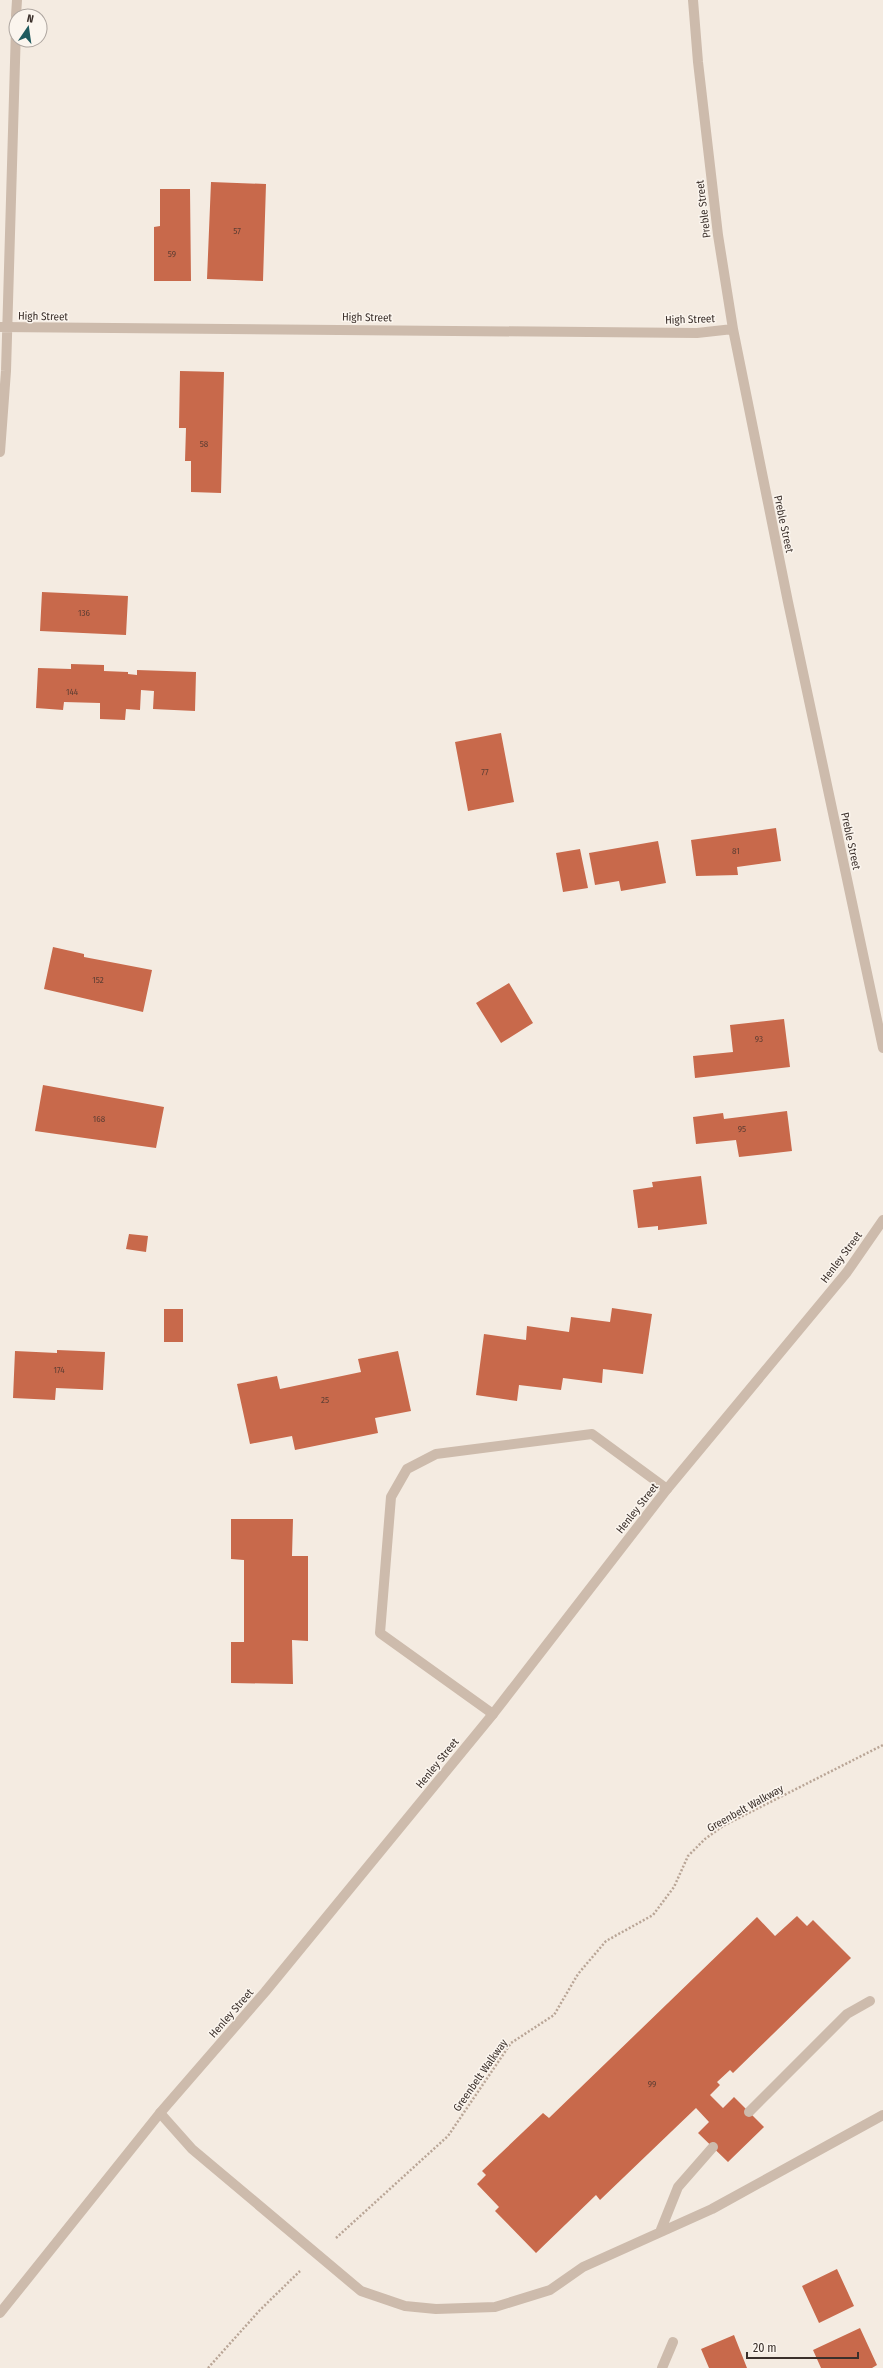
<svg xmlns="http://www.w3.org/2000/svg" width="883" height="2368" font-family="'Fira Sans Condensed',sans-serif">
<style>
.building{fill:#c8694b}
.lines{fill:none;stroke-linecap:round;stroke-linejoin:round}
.path{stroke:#b9a596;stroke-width:2.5;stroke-dasharray:2 2;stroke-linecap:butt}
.lane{stroke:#cdbbac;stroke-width:10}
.street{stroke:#cdbbac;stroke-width:10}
.labels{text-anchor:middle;stroke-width:3;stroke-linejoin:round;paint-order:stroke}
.number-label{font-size:9px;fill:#5e3e33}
.street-label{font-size:11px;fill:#3b302b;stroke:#fbf5ee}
</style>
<rect width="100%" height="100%" fill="#f4ebe1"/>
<path class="building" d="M211,182L266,184L263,281L207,279Z
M160,189H190L191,281H154V227L160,226Z
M180,371L224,372L221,493L191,492V461H185L186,428H179Z
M42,592L128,596L126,635L40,631Z
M71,664L104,665V671L128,672V674L137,675V670L196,672L195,711L153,709L154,691L141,690L140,710L126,709L125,720L100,719V703L64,702L63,710L36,708L38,668L71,669Z
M501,733L514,802L468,811L455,742Z
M776,828L781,861L737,867L738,875L696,876L691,840Z
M658,841L666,883L621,891L619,881L595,885L589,853Z
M580,849L588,888L563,892L556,853Z
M53,947L84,954V957L152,970L143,1012L44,989Z
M509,983L533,1023L501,1043L476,1003Z
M784,1019L790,1067L695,1078L693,1056L733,1052L730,1025Z
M43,1085L164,1107L156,1148L35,1131Z
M787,1111L792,1151L739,1157L736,1140L696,1144L693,1117L723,1113L724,1119Z
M701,1176L707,1224L658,1230V1226L638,1228L633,1190L653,1187L652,1182Z
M129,1234L148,1236L146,1252L126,1249Z
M612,1308L652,1314L643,1374L603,1369L602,1383L563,1378L561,1390L519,1385L517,1401L476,1395L484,1334L526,1340L527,1326L569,1332L571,1317L610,1322Z
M164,1309H183V1342H164Z
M57,1350L105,1352L103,1390L56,1388L55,1400L13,1398L15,1351L57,1353Z
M398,1351L411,1411L375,1418L378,1433L295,1450L292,1436L250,1444L237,1384L277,1376L280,1389L361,1372L358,1359Z
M231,1519H293L292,1556H308V1641L292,1640L293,1684L231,1683V1642H244V1560L231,1559Z
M797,1916L807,1926L813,1920L851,1958L733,2073L730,2070L717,2082L720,2085L710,2095L723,2108L734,2097L764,2127L728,2162L698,2133L709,2122L696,2108L600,2200L596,2195L536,2253L495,2211L499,2207L477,2184L486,2175L482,2171L543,2113L549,2118L757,1917L775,1936Z
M837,2269L854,2306L819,2323L802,2286Z
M860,2328L877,2365L872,2368H821L813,2350Z
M734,2335L747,2368H709L701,2349Z"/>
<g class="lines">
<path class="path" d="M336,2238L448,2136L511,2043L554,2015L578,1974L606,1941L653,1915L674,1887L688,1856L705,1839L723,1826L883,1745
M208,2368L260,2310L300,2271"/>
<path class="lane" d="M493,1714L380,1633L391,1497L407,1469L436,1454L592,1434L667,1489
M749,2112L847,2014L870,2001
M160,2113L192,2149L361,2291L405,2306L436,2309L495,2307L550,2290L583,2267L712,2209L883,2115
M660,2232L678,2187L713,2147
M662,2368L673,2342"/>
<path class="street" d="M693,0L698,62L718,235L733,329L788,602L883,1048
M16,16L17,0
M0,327L697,333L733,329
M0,452L6,371L16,28
M0,2313L160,2113L265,1992L493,1714L667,1489L847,1272L883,1220"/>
</g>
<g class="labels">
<g class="number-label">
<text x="237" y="234">57</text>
<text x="172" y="257">59</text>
<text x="204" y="447">58</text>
<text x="84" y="616">136</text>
<text x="72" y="695">144</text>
<text x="485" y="775">77</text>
<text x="736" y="854">81</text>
<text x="98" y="983">152</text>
<text x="759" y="1042">93</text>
<text x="99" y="1122">168</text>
<text x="742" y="1132">95</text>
<text x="59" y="1373">174</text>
<text x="325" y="1403">25</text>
<text x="652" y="2087">99</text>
</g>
<g class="street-label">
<text transform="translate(703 209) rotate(-97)" y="4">Preble Street</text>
<text transform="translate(43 316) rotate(1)" y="4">High Street</text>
<text transform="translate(367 317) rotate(1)" y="4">High Street</text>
<text transform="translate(690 319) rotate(-2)" y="4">High Street</text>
<text transform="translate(784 524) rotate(78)" y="4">Preble Street</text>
<text transform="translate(851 841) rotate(78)" y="4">Preble Street</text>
<text transform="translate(841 1257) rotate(-53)" y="4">Henley Street</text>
<text transform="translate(637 1508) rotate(-52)" y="4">Henley Street</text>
<text transform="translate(437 1763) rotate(-51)" y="4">Henley Street</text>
<text transform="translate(745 1808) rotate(-29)" y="4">Greenbelt Walkway</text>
<text transform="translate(231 2013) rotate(-49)" y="4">Henley Street</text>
<text transform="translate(480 2075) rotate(-55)" y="4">Greenbelt Walkway</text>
</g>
</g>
<g transform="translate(28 28) rotate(13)"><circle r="19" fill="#fbf5ee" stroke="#aea6a0"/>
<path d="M0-3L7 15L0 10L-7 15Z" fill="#1f5a5e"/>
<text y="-6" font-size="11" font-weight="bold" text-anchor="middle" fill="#3b302b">N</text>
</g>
<path d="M747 2352v6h111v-6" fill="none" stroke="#3b302b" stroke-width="2"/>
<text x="753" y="2352" font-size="12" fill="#3b302b" stroke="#fbf5ee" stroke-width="3" paint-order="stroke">20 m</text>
</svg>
